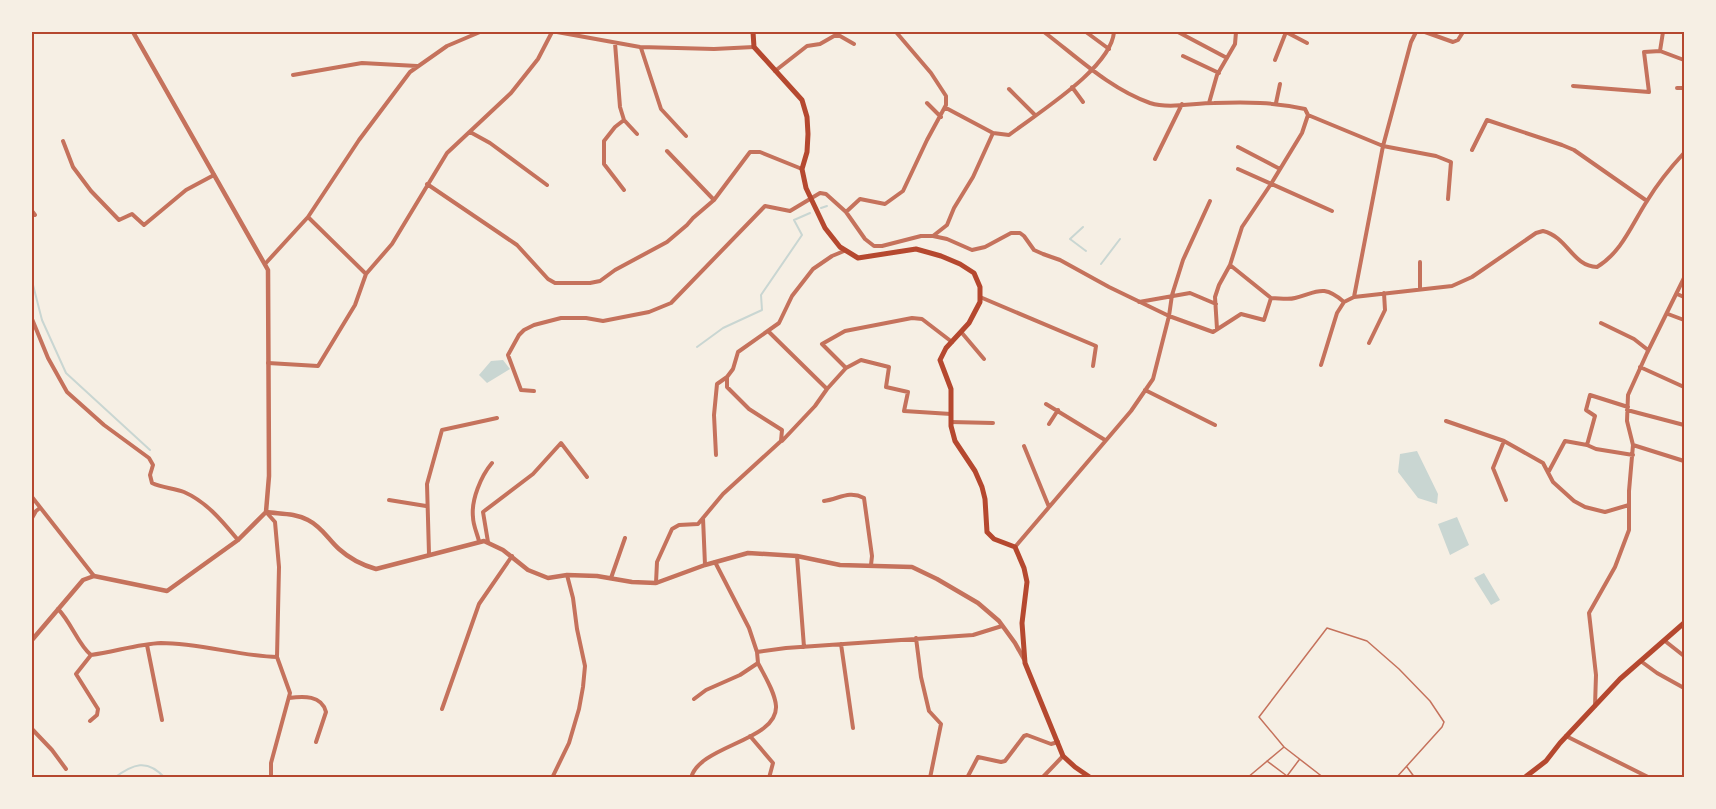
<svg xmlns="http://www.w3.org/2000/svg" width="1716" height="809" font-family="Commissioner,sans-serif">
<style>
.water{fill:#c9d6d2}
.lines{fill:none;stroke-linecap:round;stroke-linejoin:round}
.stream{stroke:#c9d6d2;stroke-width:2}
.service{stroke:#c5725c;stroke-width:1.5}
.minor{stroke:#c5725c;stroke-width:4}
.tertiary{stroke:#c5725c;stroke-width:4.5}
.secondary{stroke:#b5482f;stroke-width:5}
.neatline{fill:none;stroke:#b5482f;stroke-width:2}
</style>
<rect width="100%" height="100%" fill="#f6efe4"/>
<path class="water" d="M503,360L510,369L487,383L479,375L491,361Z
M1417,451L1438,494L1437,504L1418,498L1398,472L1400,454Z
M1457,517L1469,545L1450,555L1438,524Z
M1484,573L1500,600L1491,605L1474,578Z"/>
<g class="lines">
<path class="stream" d="M821,208L827,206
M1083,227L1070,239L1086,251
M1101,264L1120,239
M32,281L42,320L66,373L150,450
M697,347L723,328L762,310L761,295L802,235L794,220L810,213
M114,778C133,764 147,758 165,778"/>
<path class="service" d="M1284,747L1259,717L1327,628L1367,641L1399,669L1430,701L1444,722L1442,727L1396,778
M1267,761L1287,776L1299,760
M1407,767L1415,778
M1247,778L1284,747L1324,778"/>
<path class="minor" d="M557,32L640,47L714,49L754,47
M1044,32C1077,57 1110,89 1150,103C1169,109 1194,103 1214,103C1247,102 1274,102 1305,109L1308,115L1302,133L1271,184L1242,227L1230,265L1219,285L1215,297L1217,329
M1086,32L1109,49
M1178,32L1227,58
M1286,32L1307,43
M1425,32L1453,42L1458,40L1463,32
M615,43L620,107L624,120L637,134
M641,48L661,109L686,136
M1660,51L1663,32
M1183,56L1219,73
M1275,60L1286,32
M775,71L807,46L820,44L834,36H840L854,44
M293,75L362,63L417,66
M1573,86L1649,92L1644,52L1660,51L1684,60
M1072,87L1083,102
M1677,88H1684
M1009,89L1035,115
M927,103L941,117
M1209,103L1217,75L1235,44L1236,32
M1276,103L1280,84
M946,108L993,133L1009,135C1039,112 1111,68 1114,32
M1308,115L1383,146L1436,156L1451,162L1448,199
M624,120L615,127L604,141V164L624,190
M470,132L490,143L547,185
M63,141L73,167L91,191L119,220L132,214L144,225L186,190L214,175
M1238,147L1280,169
M1472,150L1487,120L1562,145L1574,150L1647,201
M667,151L714,200
M1155,159L1182,104
M1238,169L1332,211
M427,184L517,245L548,279L555,283H590L600,281L615,270L667,242L687,225L693,218L714,200L750,152H760L802,169
M32,211L35,215
M846,212L860,199L885,204L903,191L927,140L946,105V96L931,73L896,32
M308,217L359,140L410,72L447,46L480,32
M933,236L947,225L954,208L973,177L993,133
M1420,262V289
M265,264L308,217L366,274
M1230,265L1271,298
M1677,294L1684,297
M980,297L1096,346L1093,366
M1354,297L1383,146L1411,42L1416,32
M1139,302L1190,293L1216,304
M1668,314L1684,320
M32,319L48,358L67,392L104,425L149,458L153,465L150,475L152,483C162,488 174,488 184,492C207,502 223,522 238,540
M1601,323L1634,339L1648,350
M768,331L827,389L846,368L822,344L845,331L912,318L922,319L952,342
M962,333L984,359
M1369,343L1385,310L1384,293
M268,363L318,366L355,305L366,274L392,244L447,153L511,93L538,59L552,32
M1321,365L1337,313L1344,302
M1640,367L1684,387
M846,368L861,360L889,367L886,387L908,392L904,411L951,414
M1145,390L1215,425
M534,391L521,390L508,355L519,335L524,330L534,325L561,318H586L603,321L649,312L671,303L765,206L790,211L820,193L826,194L846,212L865,239L874,246H882L921,236H933L947,239L972,250L985,247L1011,233H1020L1024,236L1034,250L1043,254L1060,260L1109,287L1169,316L1213,332L1241,314L1264,320L1271,298C1279,298 1288,300 1295,298C1318,292 1323,284 1344,302L1354,297L1452,286L1472,277L1536,233L1543,231C1568,237 1572,266 1597,267C1622,252 1632,224 1647,201C1658,183 1670,168 1684,153
M1046,404L1105,440
M1628,407L1590,395L1586,410L1595,416L1587,445L1596,449L1633,455
M1627,410L1684,425
M1446,421L1504,441L1543,463L1553,482L1574,501L1585,507L1605,512L1629,505
M951,422L993,423
M1049,424L1058,410
M782,441L815,406L827,389
M1504,441L1493,468L1506,500
M1633,445L1684,461
M1024,446L1049,507
M716,455L714,415L717,384L727,377
M1549,471L1565,441L1587,445
M32,497L94,576
M389,500L426,506
M824,501C839,499 849,490 864,498L872,556L871,565
M267,513L275,522L279,567L277,657L290,693L271,763V778
M32,518L36,511L40,508
M703,518L705,565
M479,541C477,533 473,525 473,517C471,500 481,476 492,463
M488,542L483,512L533,474L561,443L587,477
M1015,547L1131,411L1153,379L1169,316L1172,295L1183,260L1210,201
M429,554L427,484L442,430L497,418
M797,556L804,647
M715,562L749,628L757,652
M611,578L625,538
M656,583L657,562L672,529L679,525L698,524L723,494L781,441L782,430L749,409L727,387V377L733,369L738,352L779,323L792,296L813,269L832,256L844,251
M58,609C71,622 79,646 91,655C114,652 138,644 161,643C200,643 239,656 277,657
M916,638L921,677L929,711L941,724L930,778
M1665,641L1684,656
M841,644L853,728
M147,645L162,720
M1642,662L1657,673L1684,688
M289,698C303,696 322,695 326,712L316,742
M694,699L706,690L740,675L758,663L757,652L786,648L973,635L1002,626
M1595,706L1596,675L1589,613L1615,567L1629,530V491L1633,445L1627,421L1628,395L1647,353L1684,278
M442,709L479,604L512,556
M90,721L97,715L98,709L76,674L91,655
M32,729L52,750L66,769
M750,736L773,763L769,778
M1566,736L1650,778
M552,778L569,743L579,709L583,687L585,666L577,629L573,598L567,575
M691,778C699,745 778,741 776,706C775,692 764,675 758,663
M967,778L978,757L1001,762L1005,761L1024,736L1027,735L1051,744L1058,742
M1042,778L1063,756"/>
<path class="tertiary" d="M133,32L268,270L269,476L266,512
M266,512C280,514 295,513 308,520C322,527 328,539 339,549C350,559 362,565 376,569L484,541L503,550L528,570L548,578L567,575L597,576L632,582L656,583L705,565L748,553L797,556L840,565L912,567L937,579L978,603L999,621L1015,643L1024,659
M32,640L83,580L94,576L167,591L238,540L266,512"/>
<path class="secondary" d="M753,32L754,47L802,100L807,117L808,134L807,152L802,169L806,188L825,228L840,247L858,258L916,249L941,256L960,264L974,273L980,287V302L969,323L946,348L940,360L951,389V426L955,441L975,471L982,487L985,499L987,532L994,539L1015,547L1024,568L1027,582L1022,623L1025,663L1063,756L1075,767L1091,778
M1524,778L1546,761L1560,743L1620,679L1684,623"/>
</g>
<rect width="1716" height="809" fill="none" stroke="#f6efe4" stroke-width="66"/>
<rect x="33" y="33" width="1650" height="743" class="neatline"/>
</svg>
